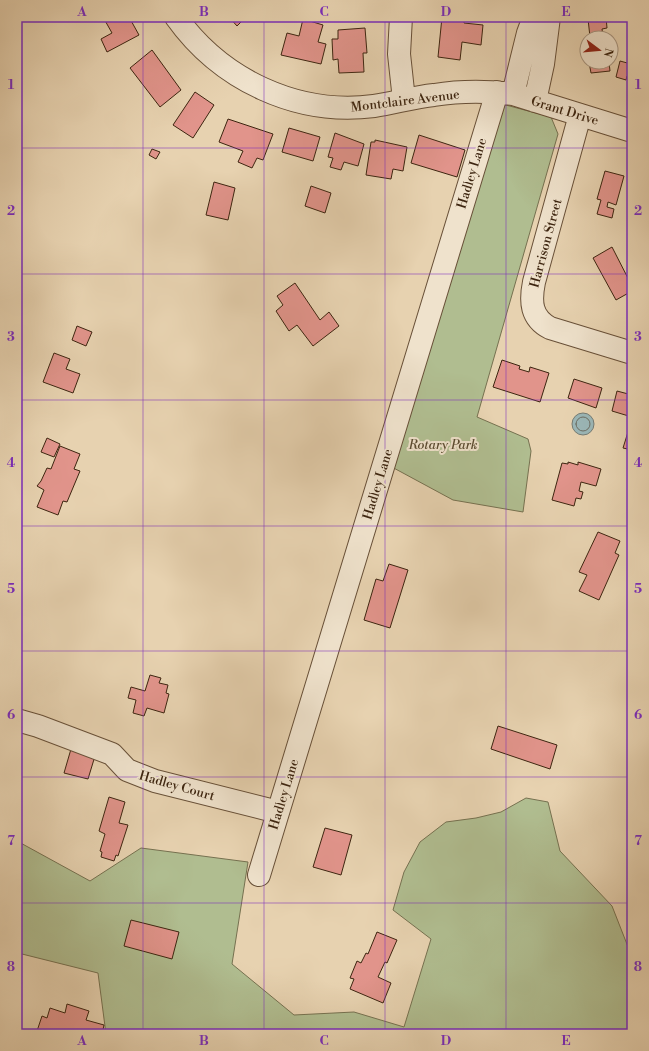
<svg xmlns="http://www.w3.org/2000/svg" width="649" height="1051" font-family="'Libre Bodoni',serif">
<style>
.green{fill:#b0bd90;stroke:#767150}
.water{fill:#9ab5b5;stroke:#757b73}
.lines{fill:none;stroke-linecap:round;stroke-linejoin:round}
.shore{stroke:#6c6d62;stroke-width:1}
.building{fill:#e1948b;stroke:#3d2510}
.minor-casing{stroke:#685038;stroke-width:24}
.minor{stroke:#efe2cc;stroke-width:22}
.grid{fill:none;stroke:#7b2cbf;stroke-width:1;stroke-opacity:0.55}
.labels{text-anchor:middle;stroke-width:4;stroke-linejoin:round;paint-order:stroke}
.street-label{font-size:13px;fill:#3d2510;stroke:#efe2cc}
.park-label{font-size:13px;font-style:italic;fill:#5a4b30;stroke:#efe2cc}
.neatline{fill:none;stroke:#7b2cbf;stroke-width:1.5}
.grid-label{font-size:13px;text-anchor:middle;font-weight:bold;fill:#7b2cbf}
</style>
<rect width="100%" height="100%" fill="#e7d2b0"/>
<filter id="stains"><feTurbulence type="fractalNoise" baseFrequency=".005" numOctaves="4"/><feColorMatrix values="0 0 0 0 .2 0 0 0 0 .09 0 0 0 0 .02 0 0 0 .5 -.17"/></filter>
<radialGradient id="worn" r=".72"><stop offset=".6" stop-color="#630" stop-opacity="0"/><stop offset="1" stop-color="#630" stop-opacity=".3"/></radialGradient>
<path class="green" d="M502,104L551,117L558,134L477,417L528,439L531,451L523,512L453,500L390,466Z
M526,798L548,802L560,851L612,906L632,957V1034H106L98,973L18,953L21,1034H17V841L90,881L141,848L248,862L232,964L294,1015L354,1012L404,1027L431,939L393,910L404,872L420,842L446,822L476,818L501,812Z"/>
<path class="water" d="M572 424a11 11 0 1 1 22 0a11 11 0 1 1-22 0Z"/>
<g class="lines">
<path class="shore" d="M576 424a7 7 0 1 1 14 0a7 7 0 1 1-14 0Z"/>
</g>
<path class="building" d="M103,17H129L139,35L107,52L101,39L112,33Z
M229,17H246L237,26Z
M442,17H464V23L483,25L481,45L462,42L460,60L438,57Z
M606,17L607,28L602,29L603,37L607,38H587L590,37L588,19Z
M303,19L323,25L318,42L326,44L321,64L281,55L287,33L299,36Z
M365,28L367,53H363L364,72L339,73L338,59L333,60L332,39H338V30Z
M152,50L181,90L160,107L130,68Z
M620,61L631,64L630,67L632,68V91L628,90L632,78L627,76L626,80L616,77Z
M589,62H609L610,71L591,73Z
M195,92L214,105L193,138L173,125Z
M228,119L273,134L263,160L257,158L252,168L238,162L243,151L219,142Z
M289,128L320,137L313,161L282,152Z
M335,133L364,144L358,166L344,162L341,170L330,167L333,158L328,157Z
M419,135L465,150L457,177L411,163Z
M375,140L407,147L403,171L393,169L391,179L366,175L371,142H375Z
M152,149L160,152L156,159L149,155Z
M605,171L624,176L616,205L608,202L607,207L614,209L612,218L597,214L601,200L597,199Z
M214,182L235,188L228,220L206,215Z
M311,186L331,193L325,213L305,206Z
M612,247L632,286V291L616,300L593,258Z
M295,283L320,320L329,312L339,326L313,346L297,325L289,331L276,311L283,305L277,296Z
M77,326L92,332L86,346L72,340Z
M54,353L70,359L66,369L80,374L73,393L43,382Z
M502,360L520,366L519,369L529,372L530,367L549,373L540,402L493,387Z
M574,379L602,388L596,408L568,398Z
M617,391L632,395V417L612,411Z
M628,432L632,433V450L623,448Z
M47,438L60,444L54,457L41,452Z
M60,446L80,454L74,469L80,471L67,502L63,501L58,515L37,507L44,490L37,486L41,481L47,468L51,469Z
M568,462L578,465V462L601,469L596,486L581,482L579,491L583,492L581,499L576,498L574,506L552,500L562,463L568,464Z
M598,532L620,541L615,553L619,555L599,600L579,591L587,575L579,572Z
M389,564L408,570L390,628L364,620L376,579L383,581Z
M150,675L161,678L159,683L168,685L166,693L169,694L164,713L147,708L144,716L133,713L136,700L128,698L131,687L145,691Z
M498,726L557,745L550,769L491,749Z
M71,749L95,756L88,779L64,773Z
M109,797L125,802L119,823L128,825L118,856L116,855L114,861L101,857L102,852L100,851L105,834L99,831Z
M325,828L352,835L341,875L313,867Z
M131,920L179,932L172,959L124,946Z
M377,932L397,940L387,963L385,962L378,977L391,983L383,1003L350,989L354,979L350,978L357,961L361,963L366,953L368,954Z
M67,1004L89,1011L86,1020L104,1025L102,1034H36L42,1016L47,1018L50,1008L65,1013Z"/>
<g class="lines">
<defs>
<path id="minor" d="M176,17C221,80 297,116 374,106C394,103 414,97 434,95C459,91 487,91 513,94L632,131
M401,17L399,54L404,100
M513,94L528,33L534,17
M535,101L543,64L549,17
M580,115L534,282C530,302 531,318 550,328L632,353
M17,720L38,726L112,754L127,770L155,781L278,812
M259,875L497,92"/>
</defs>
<use href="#minor" class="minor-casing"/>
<use href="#minor" class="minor"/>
</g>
<path class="grid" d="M143,17V1034M264,17V1034M385,17V1034M506,17V1034M17,148H632M17,274H632M17,400H632M17,526H632M17,651H632M17,777H632M17,903H632"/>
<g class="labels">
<g class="street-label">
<text transform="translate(405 100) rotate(-7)" y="5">Montclaire Avenue</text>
<text transform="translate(565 110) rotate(17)" y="5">Grant Drive</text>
<text transform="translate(471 173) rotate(-73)" y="5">Hadley Lane</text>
<text transform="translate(545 243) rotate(-75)" y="5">Harrison Street</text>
<text transform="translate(377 484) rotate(-73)" y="5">Hadley Lane</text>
<text transform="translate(177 785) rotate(16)" y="5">Hadley Court</text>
<text transform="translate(283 794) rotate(-73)" y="5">Hadley Lane</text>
</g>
<g class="park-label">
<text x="443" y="449">Rotary Park</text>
</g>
</g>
<rect width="649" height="1051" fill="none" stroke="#e7d2b0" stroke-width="44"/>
<g transform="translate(599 50) rotate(106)"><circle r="19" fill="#efe2cc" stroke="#a89681"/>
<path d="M0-3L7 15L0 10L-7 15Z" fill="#8f2418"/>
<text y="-6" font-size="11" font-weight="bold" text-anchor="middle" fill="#3d2510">N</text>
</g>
<rect x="22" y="22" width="605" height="1007" class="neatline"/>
<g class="grid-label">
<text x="82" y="16">A</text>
<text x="204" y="16">B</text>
<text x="324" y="16">C</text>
<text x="446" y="16">D</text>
<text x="566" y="16">E</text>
<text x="11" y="89">1</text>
<text x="638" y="89">1</text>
<text x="11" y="215">2</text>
<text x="638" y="215">2</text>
<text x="11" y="341">3</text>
<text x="638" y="341">3</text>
<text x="11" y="467">4</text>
<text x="638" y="467">4</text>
<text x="11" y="593">5</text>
<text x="638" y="593">5</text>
<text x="11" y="719">6</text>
<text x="638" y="719">6</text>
<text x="11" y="845">7</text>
<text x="638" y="845">7</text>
<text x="11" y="971">8</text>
<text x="638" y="971">8</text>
<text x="82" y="1045">A</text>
<text x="204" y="1045">B</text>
<text x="324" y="1045">C</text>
<text x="446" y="1045">D</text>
<text x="566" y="1045">E</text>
</g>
<rect width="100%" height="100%" filter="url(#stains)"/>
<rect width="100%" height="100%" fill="url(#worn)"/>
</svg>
